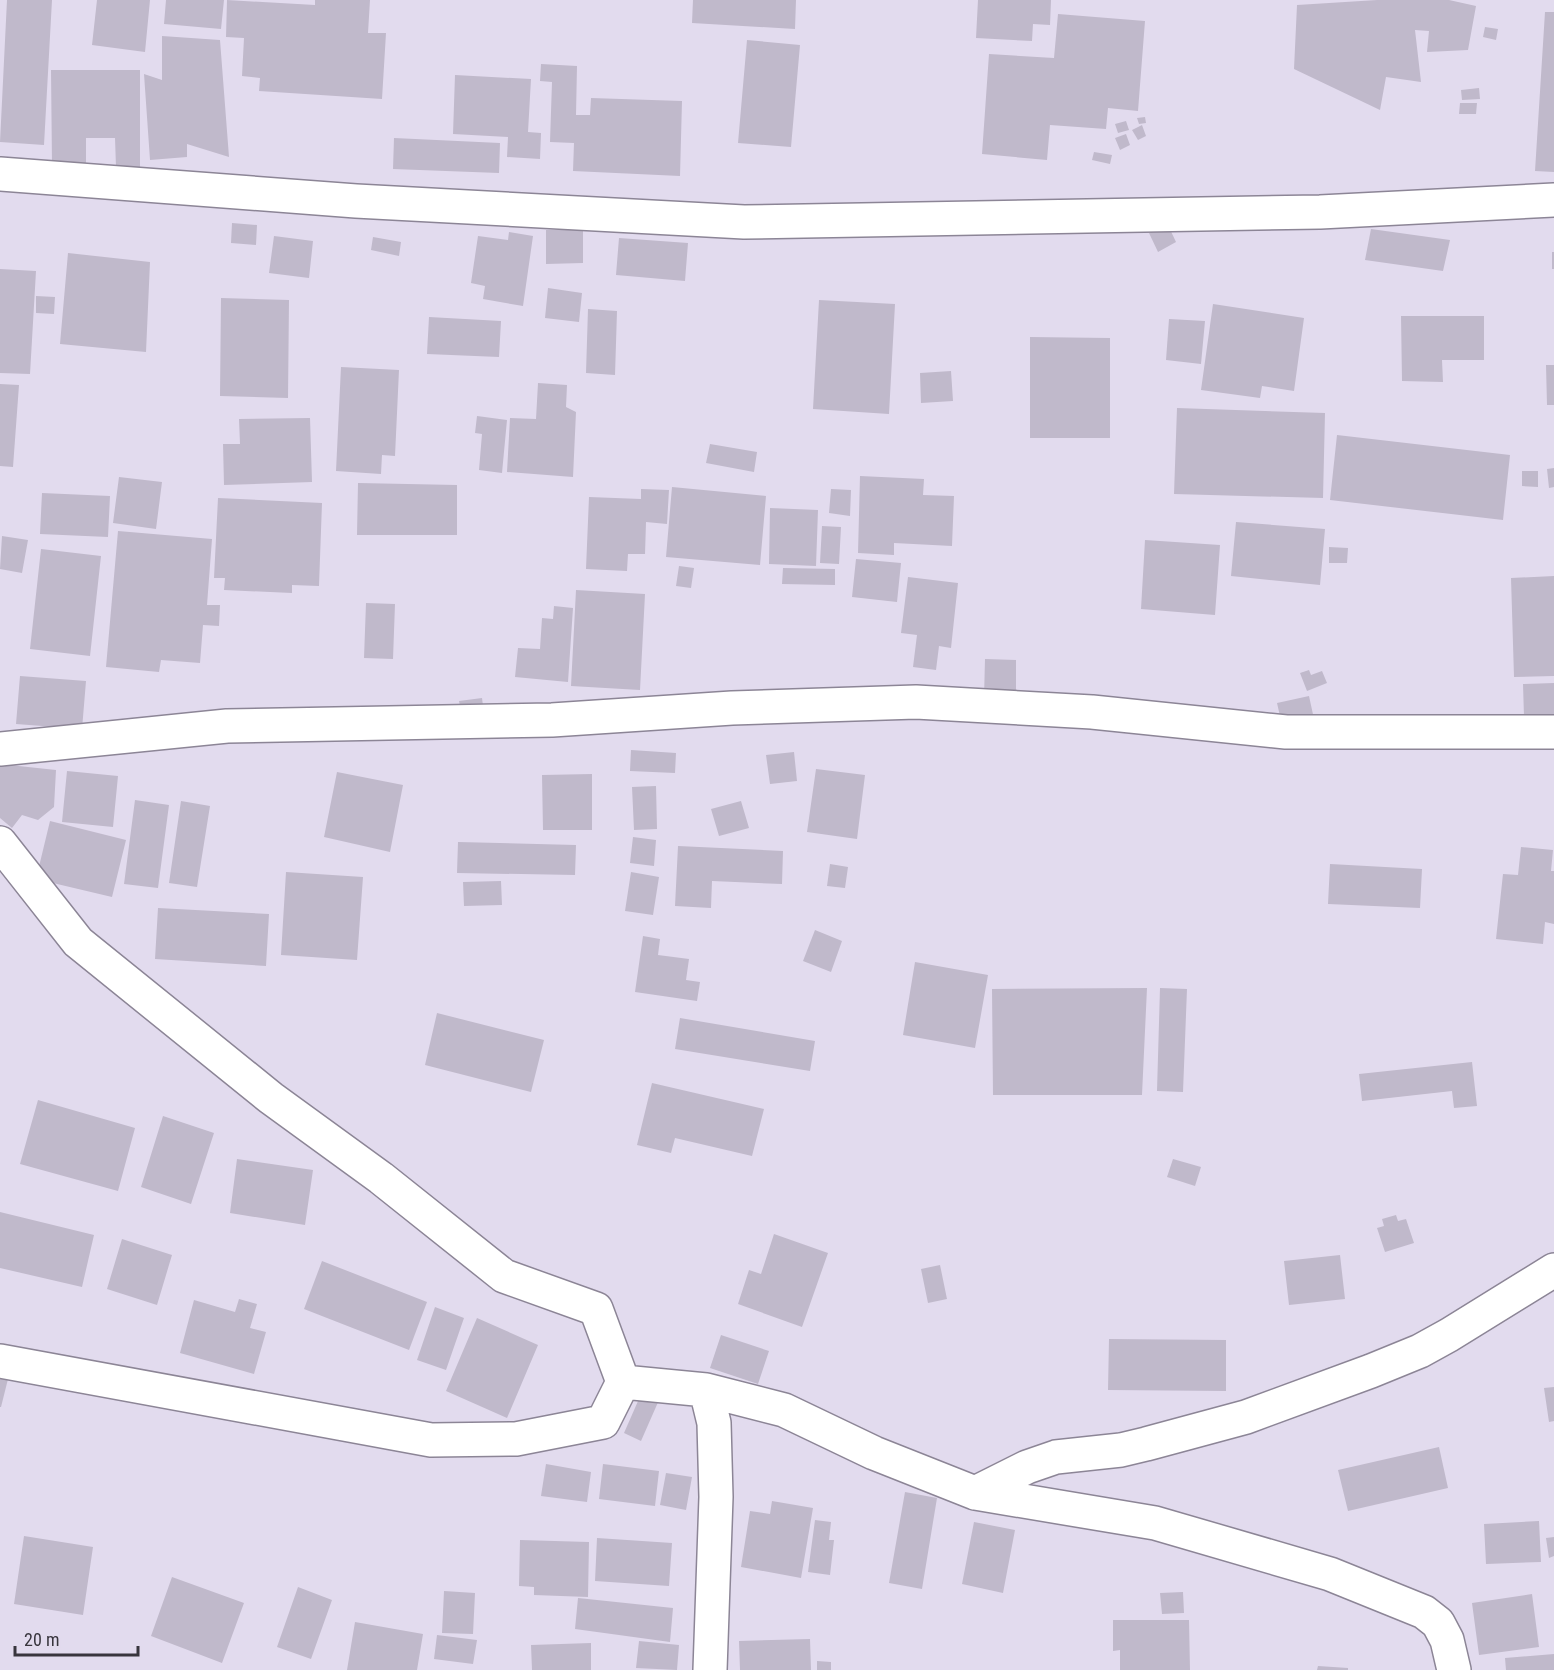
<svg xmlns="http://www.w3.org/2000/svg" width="1554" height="1670" font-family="'Roboto Condensed',sans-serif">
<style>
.building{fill:#c0b9cb}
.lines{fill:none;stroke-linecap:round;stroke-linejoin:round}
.minor-casing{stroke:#8c8596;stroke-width:36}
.minor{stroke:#fff;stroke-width:33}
</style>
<rect width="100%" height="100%" fill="#e2dbee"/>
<path class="building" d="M7,0H52L44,145L0,142Z
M97,0H150L145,52L92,45Z
M166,0H224L221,29L164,24Z
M227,0L315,5V0H370L368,33H386L382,99L259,91L260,78L242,76L244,38L226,37Z
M693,0H796L795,29L692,23Z
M978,0H1051L1050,25L1033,24L1032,41L976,38Z
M1377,0H1449L1476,6L1468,50L1427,52L1429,31L1415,30L1421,82L1386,77L1380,110L1294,69L1297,5Z
M1545,12H1554V172L1535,171Z
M1058,14L1145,21L1138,111L1108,108L1106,129L1050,125L1047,160L982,154L989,54L1054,58Z
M1485,27L1498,29L1496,40L1483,37Z
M162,36L220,40L229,157L187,144V157L150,160L144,74L162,80Z
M747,40L800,45L791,147L738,143Z
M541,64L577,66L576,115H590L591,98L682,101L680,176L573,171L574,143L550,142L552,82L540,81Z
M51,70H140V168L116,167L115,138H86V165H52Z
M455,75L531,79L528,132L541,133L540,159L507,157L508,137L453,134Z
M1479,88L1480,99L1462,100L1461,90Z
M1460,103H1477L1476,114H1459Z
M1145,117L1146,123L1139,124L1137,118Z
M1126,121L1129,130L1118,133L1115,124Z
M1142,125L1146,136L1138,140L1132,130Z
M1126,134L1130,145L1120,150L1115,138Z
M394,138L500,143L499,173L393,169Z
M1094,152L1112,155L1110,164L1092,160Z
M232,223L257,225L256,245L231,243Z
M1167,223L1176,242L1158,252L1149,233Z
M1371,229L1450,240L1443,271L1365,260Z
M546,230H583V263L546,264Z
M509,232L533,236L523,306L483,299L485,286L471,283L478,236L508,240Z
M274,236L313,241L309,278L269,273Z
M373,237L401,242L399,256L371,250Z
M619,238L688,243L685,281L616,275Z
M1552,252H1554V269H1552Z
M68,253L150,262L146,352L60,344Z
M0,269L36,271L30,374L0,373Z
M548,288L582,293L579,322L545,318Z
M36,296L55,297L54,314L36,313Z
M221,298L289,300L288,398L220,396Z
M819,300L895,304L889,414L813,409Z
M1213,304L1304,318L1294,391L1262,386L1260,398L1201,390Z
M588,309L617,311L615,375L586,373Z
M1401,316H1484V360H1442L1443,382L1402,381Z
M429,317L501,321L499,357L427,354Z
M1169,319L1205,321L1201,364L1166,360Z
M1030,337L1110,338V438H1030Z
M1546,365H1554V405H1547Z
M341,367L399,370L395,456L382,455L381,474L336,471Z
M951,371L953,401L921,403L920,373Z
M538,383L567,385L566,407L576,412L573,477L507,472L510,418L536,419Z
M0,384L19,385L13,467L0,466Z
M1177,408L1325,413L1323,498L1174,494Z
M477,416L507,420L502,473L479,470L482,434L475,433Z
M310,418L312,482L224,485L223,444H240L239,419Z
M1337,435L1510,455L1503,520L1330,500Z
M710,444L757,452L754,472L706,463Z
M1554,468V487L1549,488L1547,469Z
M1522,471H1538V487L1522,486Z
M860,476L924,479L923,495L954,496L952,546L894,543V555L858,553Z
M119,477L162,482L156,529L113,523Z
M358,483L457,485V535H357Z
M672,487L766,496L760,565L666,557Z
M641,489L669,490L667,524L646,522L645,554H628L627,571L586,569L589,497L641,499Z
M831,489L851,490L850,516L829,513Z
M42,493L110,496L108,537L40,534Z
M218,498L322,503L319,586L292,585V593L224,590L225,578H214Z
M770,508L818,510L816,566L769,564Z
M1236,522L1325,529L1320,585L1231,576Z
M822,526L841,527L839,564L820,563Z
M118,531L212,539L207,605H220L219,626L203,625L200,663L161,660L159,672L106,667Z
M2,536L28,540L22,573L0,569Z
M1145,540L1220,545L1215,615L1141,609Z
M1329,547L1348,548L1347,563H1329Z
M41,549L101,556L90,656L30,649Z
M856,559L901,563L897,602L852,597Z
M679,566L694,568L691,588L676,586Z
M783,568L835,569V585L782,584Z
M1554,576V676L1514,677L1511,578Z
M908,577L958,583L951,648L939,646L936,670L913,667L917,635L901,633Z
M576,590L645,594L640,690L571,686Z
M366,603L395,604L393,659L364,658Z
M554,606L573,608L568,682L515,677L518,648L540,649L542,618L553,619Z
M985,659L1016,660V698H984Z
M1309,670L1311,675L1322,671L1327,683L1307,691L1300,673Z
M20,676L86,681L82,729L16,724Z
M1554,683V717H1524L1523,684Z
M1309,696L1314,719L1282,725L1277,703Z
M482,698L484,714L462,716L459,701Z
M631,750L676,753L675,773L630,771Z
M794,752L797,781L770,784L766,755Z
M0,764L56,770L54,807L38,820L22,815L12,828L0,818Z
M816,769L865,775L857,839L807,832Z
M67,771L118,776L113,827L62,822Z
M337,772L403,785L390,852L324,837Z
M592,774V830H543L542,775Z
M656,786L657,829L634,830L632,787Z
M135,800L169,805L158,888L124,884Z
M181,801L210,806L197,887L169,883Z
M741,801L749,828L719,836L711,809Z
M50,821L126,840L112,897L36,879Z
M633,837L656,840L654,866L630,863Z
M458,842L576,845L575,875L457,873Z
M678,846L783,851L782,884L712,881L711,908L675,906Z
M1521,847L1553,850L1551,871H1554V924L1545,922L1543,944L1496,939L1503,874L1518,875Z
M830,864L848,867L845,888L827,886Z
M1330,864L1422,869L1420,908L1328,904Z
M286,872L363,877L357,960L281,955Z
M631,872L659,877L653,915L625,911Z
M501,881L502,905L464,906L463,882Z
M158,908L269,914L266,966L155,959Z
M815,930L842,941L831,972L803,961Z
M643,936L660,939L658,955L689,959L686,980L700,982L697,1001L635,992Z
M915,962L988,975L975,1048L903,1035Z
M1147,988L1142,1095H993L992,989Z
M1160,988L1187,989L1183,1092L1157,1091Z
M437,1013L544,1040L531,1092L425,1065Z
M680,1018L815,1041L810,1071L675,1049Z
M1472,1062L1477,1106L1454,1108L1452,1091L1362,1101L1359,1074Z
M652,1083L764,1109L752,1156L675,1138L671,1153L637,1145Z
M38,1100L135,1128L118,1191L20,1164Z
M163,1116L214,1133L191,1204L141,1187Z
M237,1159L313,1170L305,1225L230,1213Z
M1173,1159L1201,1167L1195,1186L1167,1177Z
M0,1212L94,1235L82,1287L0,1268Z
M1396,1215L1398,1221L1406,1219L1414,1243L1385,1252L1377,1228L1384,1226L1382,1219Z
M774,1234L828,1253L802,1327L738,1304L749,1270L761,1274Z
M122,1239L172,1255L157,1305L107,1289Z
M1340,1255L1345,1299L1289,1305L1284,1261Z
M322,1261L427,1302L409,1350L304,1309Z
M940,1265L947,1299L928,1303L921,1269Z
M239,1299L257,1304L250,1328L266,1332L254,1374L180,1353L194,1300L235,1312Z
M435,1307L464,1318L446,1370L417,1360Z
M477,1318L538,1345L507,1418L446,1391Z
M721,1335L769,1351L758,1384L710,1368Z
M1109,1339L1226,1340V1391L1108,1390Z
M0,1377L8,1379L1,1407H0Z
M1554,1387V1421L1549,1422L1544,1388Z
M642,1392L659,1400L641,1441L624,1433Z
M1439,1447L1448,1488L1348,1511L1338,1470Z
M546,1464L591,1472L587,1502L541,1496Z
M603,1464L659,1471L655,1506L599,1499Z
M666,1473L692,1477L686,1510L660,1505Z
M905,1492L937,1498L922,1589L889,1583Z
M772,1501L813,1508L801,1578L741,1567L750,1511L770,1514Z
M815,1520L831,1522L829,1540H834L830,1575L808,1572Z
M1539,1521L1541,1562L1486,1564L1484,1524Z
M974,1522L1015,1530L1003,1593L962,1584Z
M24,1536L93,1547L83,1615L14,1604Z
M1554,1537V1556L1549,1558L1546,1538Z
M597,1538L672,1543L669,1586L595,1581Z
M520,1540L589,1542L588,1597L534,1595V1587L519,1586Z
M172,1577L244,1603L222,1663L151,1636Z
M298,1587L332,1600L311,1659L277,1647Z
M444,1591L475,1593L473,1634L442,1633Z
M1183,1592L1184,1613L1162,1614L1160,1593Z
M1532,1594L1539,1647L1479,1655L1472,1603Z
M578,1598L673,1608L670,1642L575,1629Z
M1113,1620H1189L1190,1670H1120V1650L1113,1651Z
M355,1622L423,1634L417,1670H347Z
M437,1635L477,1640L473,1664L434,1659Z
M810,1639L811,1670H740L739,1641Z
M639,1641L679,1645L677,1670L636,1668Z
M591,1643V1670H532L531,1645Z
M1554,1654V1670H1506L1505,1658Z
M817,1661L831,1662V1670H817Z
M1318,1666L1348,1668V1670H1317Z"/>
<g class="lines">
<defs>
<path id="minor" d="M0,174L356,201L744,222L1320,212L1554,200
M0,749L227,726L552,720L732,708L916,702L1092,712L1286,732H1554
M0,843L78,942L271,1098L381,1178L504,1276L596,1309L623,1382L706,1390L784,1410L874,1453L975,1493L1155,1523L1330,1574L1424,1612L1438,1623L1447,1640L1454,1670
M0,1361L431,1440L516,1439L603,1422L623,1382
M706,1390L714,1423L716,1497L710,1670
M975,1493L1027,1467L1056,1457L1121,1450L1146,1444L1246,1417L1371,1371L1420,1351L1449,1335L1554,1270"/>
</defs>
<use href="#minor" class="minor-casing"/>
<use href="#minor" class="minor"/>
</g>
<path d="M15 1646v9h123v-9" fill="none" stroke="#38353d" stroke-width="3"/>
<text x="24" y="1646" font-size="18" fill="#38353d" stroke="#e2dbee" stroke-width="4.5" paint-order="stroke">20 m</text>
</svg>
